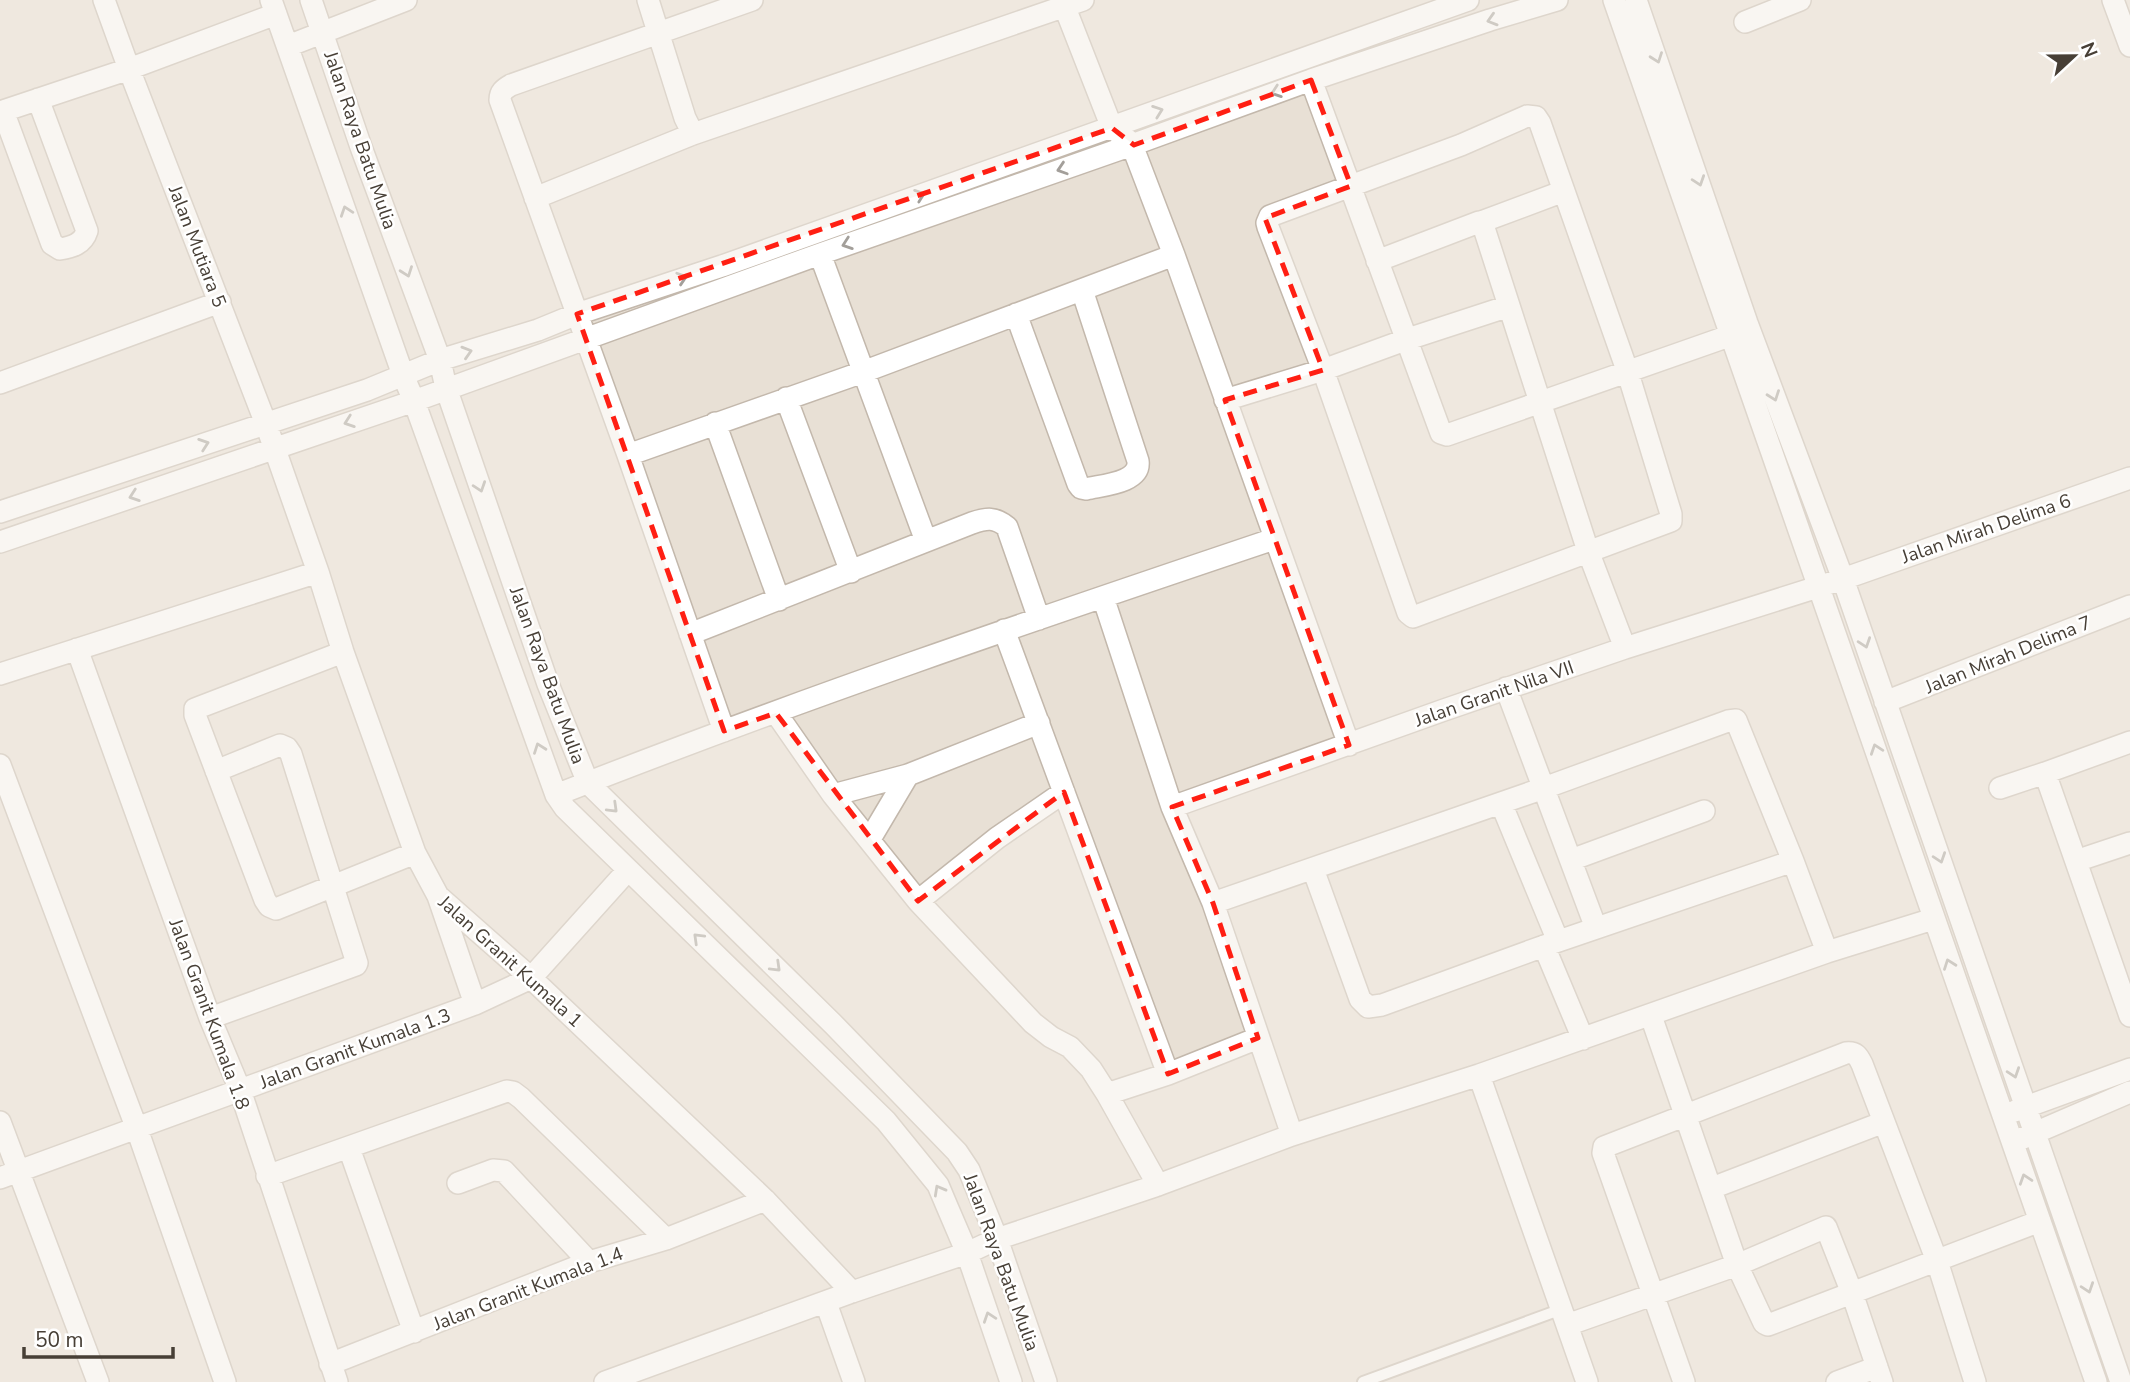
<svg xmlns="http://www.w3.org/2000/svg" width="2130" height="1382" font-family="'Nunito Sans',sans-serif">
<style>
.residential{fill:#e8e0d5}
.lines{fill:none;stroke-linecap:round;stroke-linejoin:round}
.service-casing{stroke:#c3b8ac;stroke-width:14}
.minor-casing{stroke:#c3b8ac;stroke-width:24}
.service{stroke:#fff;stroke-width:10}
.minor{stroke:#fff;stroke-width:21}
.oneway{stroke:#a39f9a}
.marked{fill:none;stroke:#ff1f13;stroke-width:5;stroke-dasharray:14 9;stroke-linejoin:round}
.labels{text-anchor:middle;stroke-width:5;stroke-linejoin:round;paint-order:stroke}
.street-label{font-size:19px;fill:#473f36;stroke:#fff}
</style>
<rect width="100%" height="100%" fill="#f4efe7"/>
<path class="residential" d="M0,0H2130V1382H0Z"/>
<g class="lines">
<defs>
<path id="service" d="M1363,1382L1562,1309"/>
<path id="minor" d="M104,0L129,69L266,424L318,572L343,652L415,853L438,896L531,978L765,1200L852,1292
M271,0L403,375L414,401L556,795L565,808L886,1121L938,1185L946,1204L967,1253L1011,1382
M311,0L361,147L440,360L446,388L548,684L588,783L833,1024L957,1152L969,1170L997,1239L1046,1382
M648,0L685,118L693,134
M1062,0L1112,128L1129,141L1132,145L1174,255L1349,745
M1614,0L2096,1382
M1636,0L1747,323L1843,579L2121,1382
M2113,0L2130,46
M1745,22L1800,0
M288,46L406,0
M1311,80L1441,433L1447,435L1729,336
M3,111L52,244L60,249C72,247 83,244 87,231L38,99
M0,112L129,69L276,14
M1527,116L1536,117L1540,123L1627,370L1671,514V521L1413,617L1408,613L1323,370L1268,227L1267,223L1270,216L1461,145Z
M535,198L693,134L1083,0
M1481,222L1564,191
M820,254L926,541
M1377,261L1479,222L1483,225L1588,551L1625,648
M1016,314L1078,484L1081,488L1086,489C1102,485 1141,483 1138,461L1082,290
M0,383L220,302
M786,398L851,572
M1225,400L1323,370L1408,339L1509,306
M715,423L779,600
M628,455L863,372L1174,255
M0,512L367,390L440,360L538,330L577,314L722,266L1468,0
M0,542L414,401L820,254L1132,145L1311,80L1490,20L1557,0
M1103,597L1172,807L1213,903L1292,1135
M1004,630L1168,1074
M690,634L972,523C987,518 995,517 1007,527L1039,619
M77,649L210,1018L240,1090L337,1382
M343,652L200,707L195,709V715L265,900L269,906L276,909L415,853
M0,674L318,572
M1506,688L1596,928
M1885,702L2130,606
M776,713L833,795L918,901L1033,1023L1051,1037L1070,1047L1091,1069L1107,1094L1158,1185
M724,731L628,455L500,100C500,92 504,89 511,85L752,0
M2130,742L2045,773L2130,1016
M0,765L137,1129L225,1382
M2000,788L2045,773
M556,795C792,702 1033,620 1274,539
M833,795L908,775L1039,723
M1501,803L1558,941
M1172,807L1444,710L1625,648L1843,579L2130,478
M870,839L908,775
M1571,860L1704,811
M2076,861L2130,843
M1313,869L1360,999L1368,1007L1382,1005L1544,946L1793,861
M438,896L475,1004
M918,901L997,838L1064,792
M1213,903L1544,788L1728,721L1736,720L1793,861L1827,952
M1544,946L1583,1039
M1651,1016L1737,1265L1764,1323L1768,1325L2040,1221
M210,1018L356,965L357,963L291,754L287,748L280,745L216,771
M1479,1075L1587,1382
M1107,1094L1168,1074L1258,1038
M2015,1111L2130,1069
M0,1122L98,1382
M2023,1138L2130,1092
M349,1148L414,1332
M267,1176L507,1091L513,1092L521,1098L666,1239
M0,1178L475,1004L531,978L628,870
M458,1183L493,1170L504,1171L589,1262
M1712,1188L1884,1122
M826,1303L854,1382
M1567,1325L1737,1265L1826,1227L1852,1293L1882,1382
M330,1364L589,1262L666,1239L765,1200
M605,1382L852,1292L967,1253L997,1239L1158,1185L1292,1135L1479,1075L1827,952L1933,919
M1684,1382L1603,1153L1604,1147L1846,1053C1856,1052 1858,1056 1862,1064L1937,1261L1975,1382
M1837,1382L1877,1367"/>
</defs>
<use href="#service" class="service-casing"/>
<use href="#minor" class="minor-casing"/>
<use href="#service" class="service"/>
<use href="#minor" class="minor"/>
</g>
<defs><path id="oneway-chevron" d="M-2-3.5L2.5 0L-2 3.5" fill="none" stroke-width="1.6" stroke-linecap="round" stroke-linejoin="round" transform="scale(1.75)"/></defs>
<g class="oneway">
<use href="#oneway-chevron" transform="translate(1492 20) rotate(163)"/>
<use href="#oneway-chevron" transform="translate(1657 58) rotate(70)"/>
<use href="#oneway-chevron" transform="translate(1276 92) rotate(161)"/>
<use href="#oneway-chevron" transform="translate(1158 111) rotate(-20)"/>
<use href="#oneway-chevron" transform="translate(1062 169) rotate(162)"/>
<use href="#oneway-chevron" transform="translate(1699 181) rotate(71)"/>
<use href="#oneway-chevron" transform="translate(920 195) rotate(-20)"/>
<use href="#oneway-chevron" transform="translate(346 211) rotate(-109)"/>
<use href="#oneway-chevron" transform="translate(847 244) rotate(161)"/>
<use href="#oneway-chevron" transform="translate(407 272) rotate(70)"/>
<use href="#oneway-chevron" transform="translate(682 278) rotate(-18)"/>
<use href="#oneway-chevron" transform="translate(467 352) rotate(-17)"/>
<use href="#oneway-chevron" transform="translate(1774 396) rotate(70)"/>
<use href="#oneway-chevron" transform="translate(349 422) rotate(161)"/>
<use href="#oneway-chevron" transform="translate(204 444) rotate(-19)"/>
<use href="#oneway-chevron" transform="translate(480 487) rotate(71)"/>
<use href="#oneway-chevron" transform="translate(134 496) rotate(161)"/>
<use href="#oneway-chevron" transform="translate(1865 643) rotate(71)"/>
<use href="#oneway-chevron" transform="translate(539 748) rotate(-110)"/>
<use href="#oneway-chevron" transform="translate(1876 749) rotate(-109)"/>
<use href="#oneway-chevron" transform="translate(613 808) rotate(44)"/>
<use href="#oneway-chevron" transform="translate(1940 858) rotate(71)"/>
<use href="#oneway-chevron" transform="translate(698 938) rotate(-136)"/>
<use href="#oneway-chevron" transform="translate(1949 964) rotate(-110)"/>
<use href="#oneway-chevron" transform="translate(776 967) rotate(44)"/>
<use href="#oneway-chevron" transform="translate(2014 1073) rotate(71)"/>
<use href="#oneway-chevron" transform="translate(2025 1179) rotate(-108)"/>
<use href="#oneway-chevron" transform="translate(939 1190) rotate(-119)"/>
<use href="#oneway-chevron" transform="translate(2088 1288) rotate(71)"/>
<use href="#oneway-chevron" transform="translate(989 1317) rotate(-109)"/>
</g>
<path d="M0 0H2130V1382H0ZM1311,80L1351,186L1265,218L1323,370L1225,400L1349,745L1172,807L1213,903L1258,1038L1168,1074L1064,792L918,901L776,713L724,731L577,314L1112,128L1134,145Z" fill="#f4efe7" fill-opacity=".55" fill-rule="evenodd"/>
<path class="marked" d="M1311,80L1351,186L1265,218L1323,370L1225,400L1349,745L1172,807L1213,903L1258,1038L1168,1074L1064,792L918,901L776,713L724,731L577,314L1112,128L1134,145Z"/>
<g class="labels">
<g class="street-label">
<text transform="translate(361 140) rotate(71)" y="7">Jalan Raya Batu Mulia</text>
<text transform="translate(198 246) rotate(69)" y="7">Jalan Mutiara 5</text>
<text transform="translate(1986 528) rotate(-19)" y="7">Jalan Mirah Delima 6</text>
<text transform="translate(2008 654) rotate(-22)" y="7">Jalan Mirah Delima 7</text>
<text transform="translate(548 675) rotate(70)" y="7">Jalan Raya Batu Mulia</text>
<text transform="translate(1494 693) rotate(-19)" y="7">Jalan Granit Nila VII</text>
<text transform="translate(511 961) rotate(42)" y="7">Jalan Granit Kumala 1</text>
<text transform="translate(210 1014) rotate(70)" y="7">Jalan Granit Kumala 1.8</text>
<text transform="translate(355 1048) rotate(-20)" y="7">Jalan Granit Kumala 1.3</text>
<text transform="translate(1002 1262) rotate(70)" y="7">Jalan Raya Batu Mulia</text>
<text transform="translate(528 1288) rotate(-21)" y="7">Jalan Granit Kumala 1.4</text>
</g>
</g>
<g transform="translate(2074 56) rotate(68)" stroke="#ffffff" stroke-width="5" paint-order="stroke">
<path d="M0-5L12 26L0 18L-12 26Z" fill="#473f36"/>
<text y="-10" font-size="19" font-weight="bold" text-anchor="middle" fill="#473f36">N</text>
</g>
<path d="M24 1347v10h149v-10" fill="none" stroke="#473f36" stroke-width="3.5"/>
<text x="35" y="1347" font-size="21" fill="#473f36" stroke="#ffffff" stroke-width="5" paint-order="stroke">50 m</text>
</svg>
